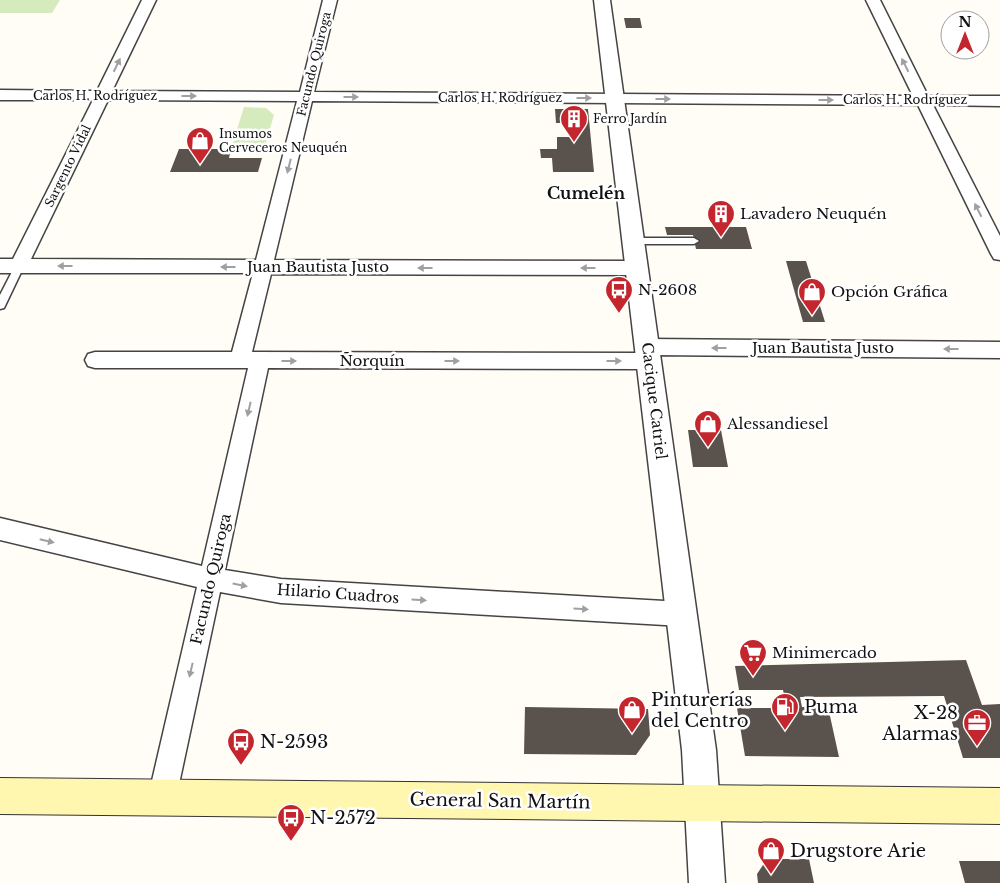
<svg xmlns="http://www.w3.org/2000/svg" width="1000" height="883" font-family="'Libre Baskerville',serif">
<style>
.green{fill:#d5ebbd}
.building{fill:#5a524d}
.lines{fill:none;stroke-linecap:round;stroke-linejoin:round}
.service-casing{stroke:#444;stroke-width:3}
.minor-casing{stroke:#444;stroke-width:3}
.tertiary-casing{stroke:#444;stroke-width:3}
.secondary-casing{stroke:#333;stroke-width:2}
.service{fill:#fff;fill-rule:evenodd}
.minor{fill:#fff;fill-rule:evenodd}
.tertiary{fill:#fff;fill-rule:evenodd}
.secondary{fill:#fff6b0;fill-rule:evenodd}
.oneway{fill:#a0a0a0}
.labels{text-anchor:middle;stroke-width:5;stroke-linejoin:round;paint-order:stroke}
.far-street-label{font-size:12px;fill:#111;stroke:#fff}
.far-poi-label{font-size:12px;fill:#111;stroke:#fff;text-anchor:start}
.poi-label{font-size:15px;fill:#111;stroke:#fff;text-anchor:start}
.street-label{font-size:15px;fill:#111;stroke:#fff}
.far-district-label{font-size:16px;font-weight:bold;fill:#111;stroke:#fff}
.near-poi-label{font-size:18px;fill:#111;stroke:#fff;text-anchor:start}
.near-street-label{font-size:18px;fill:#111;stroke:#fff}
</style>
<rect width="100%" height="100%" fill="#fffdf5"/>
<path class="green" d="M0,0H60L52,13H0Z
M244,107L266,108L274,115L264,149H231Z"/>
<path class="building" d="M624,18H640L642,28H626Z
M555,109H588L594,172H553L552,158H541L540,149H557V137H573L572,123H556Z
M179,149H231L229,158H262L258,172H170Z
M665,227H746L752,249H696L693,235H667Z
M786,261H806L825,322H803Z
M688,430H721L728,467H693Z
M966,660L982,705L1000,704V758H963L944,696L800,697L802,707H828L839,757L745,756L737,708H787L783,690H739L735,666Z
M525,707L648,709L650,735L636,755L524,754Z
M767,859H809L814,883H758L757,874Z
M959,861H1000V883H965Z"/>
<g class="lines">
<defs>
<path id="service" d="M633,238H694L699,241L694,244H633L628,241Z
M19,262L24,266L4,308L0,309V295L16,264Z"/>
<path id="minor" d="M142,0H156L112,91L300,92L323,0H337L314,92L913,96L866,0H880L928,96H1000V106L933,105L1000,236V260L994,259L991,254L918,105L312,101L274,260L637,261L643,263L646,268L643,273L637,275L271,274L252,352L642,353L637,347L640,341L647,339L1000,342V358L654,355L659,361L656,367L649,369L268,368L225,570L281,579L682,602L691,605L694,614L691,623L682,626L281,603L220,592L176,798L172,808L162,812L152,808L148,798L197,587L0,540V518L202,566L248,368H95L88,366L85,360L88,354L95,352H232L253,273H0V259H13L93,100H0V90L97,91ZM108,100L297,101L256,260L31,259Z"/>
<path id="tertiary" d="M594,0H610L716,750L725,883H689L682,750Z"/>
<path id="secondary" d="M0,778L1000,788V824L0,814Z"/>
</defs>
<use href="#service" class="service-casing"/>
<use href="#minor" class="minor-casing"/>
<use href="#tertiary" class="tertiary-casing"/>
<use href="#secondary" class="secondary-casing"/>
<use href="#service" class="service"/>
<use href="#minor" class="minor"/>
<use href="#tertiary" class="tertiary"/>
<use href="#secondary" class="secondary"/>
</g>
<defs><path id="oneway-solid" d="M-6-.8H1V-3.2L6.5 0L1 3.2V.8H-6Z" transform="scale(1.25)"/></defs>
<g class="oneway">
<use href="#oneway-solid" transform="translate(117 65) rotate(-64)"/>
<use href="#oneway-solid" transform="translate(905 65) rotate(-117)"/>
<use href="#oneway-solid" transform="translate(189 96)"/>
<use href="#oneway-solid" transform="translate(351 97)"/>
<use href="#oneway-solid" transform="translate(584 98)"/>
<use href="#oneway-solid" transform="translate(663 99)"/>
<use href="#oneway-solid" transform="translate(826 100)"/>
<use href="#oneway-solid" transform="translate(289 166) rotate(104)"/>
<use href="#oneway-solid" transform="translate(978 210) rotate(-117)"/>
<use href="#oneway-solid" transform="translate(65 266) rotate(-180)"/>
<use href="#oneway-solid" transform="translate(228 267) rotate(-180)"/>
<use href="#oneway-solid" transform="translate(425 268) rotate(-180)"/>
<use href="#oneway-solid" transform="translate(588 268) rotate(-180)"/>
<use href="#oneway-solid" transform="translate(719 348) rotate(-180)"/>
<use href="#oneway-solid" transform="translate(951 349) rotate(-180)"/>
<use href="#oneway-solid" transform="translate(289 361)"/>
<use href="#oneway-solid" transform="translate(452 361)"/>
<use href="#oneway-solid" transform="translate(614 361)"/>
<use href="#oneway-solid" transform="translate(249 409) rotate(103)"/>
<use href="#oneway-solid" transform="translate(47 541) rotate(13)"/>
<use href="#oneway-solid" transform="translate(240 585) rotate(11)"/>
<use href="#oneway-solid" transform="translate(419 600) rotate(3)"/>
<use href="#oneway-solid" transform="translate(581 609) rotate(3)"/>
<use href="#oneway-solid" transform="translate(191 670) rotate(103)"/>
</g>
<defs>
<symbol id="building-pin" viewBox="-11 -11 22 30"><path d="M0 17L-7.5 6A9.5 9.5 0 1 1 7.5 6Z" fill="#c4262e" stroke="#fff"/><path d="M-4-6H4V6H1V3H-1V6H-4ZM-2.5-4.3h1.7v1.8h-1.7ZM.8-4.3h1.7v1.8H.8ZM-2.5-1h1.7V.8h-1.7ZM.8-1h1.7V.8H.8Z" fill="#fff"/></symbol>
<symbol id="shop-pin" viewBox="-11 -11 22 30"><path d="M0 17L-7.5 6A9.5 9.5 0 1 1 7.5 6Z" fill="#c4262e" stroke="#fff"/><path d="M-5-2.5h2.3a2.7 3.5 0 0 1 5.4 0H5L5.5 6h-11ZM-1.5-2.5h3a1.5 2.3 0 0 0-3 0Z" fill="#fff"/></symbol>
<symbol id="bus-pin" viewBox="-11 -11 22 30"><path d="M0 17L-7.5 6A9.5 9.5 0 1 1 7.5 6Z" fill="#c4262e" stroke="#fff"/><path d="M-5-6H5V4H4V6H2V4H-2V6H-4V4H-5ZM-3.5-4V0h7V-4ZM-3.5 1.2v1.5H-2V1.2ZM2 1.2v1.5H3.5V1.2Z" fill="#fff"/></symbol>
<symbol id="supermarket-pin" viewBox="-11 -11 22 30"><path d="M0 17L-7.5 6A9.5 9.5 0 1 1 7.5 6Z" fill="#c4262e" stroke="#fff"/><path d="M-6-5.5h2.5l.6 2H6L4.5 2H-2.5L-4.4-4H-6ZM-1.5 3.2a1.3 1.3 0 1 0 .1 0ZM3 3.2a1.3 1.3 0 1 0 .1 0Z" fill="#fff"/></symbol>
<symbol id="fuel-pin" viewBox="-11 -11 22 30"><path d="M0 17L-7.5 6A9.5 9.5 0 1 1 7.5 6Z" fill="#c4262e" stroke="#fff"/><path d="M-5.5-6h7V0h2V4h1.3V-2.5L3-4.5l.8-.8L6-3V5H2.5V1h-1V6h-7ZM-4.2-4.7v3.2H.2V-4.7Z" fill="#fff"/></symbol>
<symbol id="office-pin" viewBox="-11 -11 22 30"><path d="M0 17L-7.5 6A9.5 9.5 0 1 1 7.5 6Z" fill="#c4262e" stroke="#fff"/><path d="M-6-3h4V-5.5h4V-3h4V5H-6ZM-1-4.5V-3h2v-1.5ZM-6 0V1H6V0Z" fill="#fff"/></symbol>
</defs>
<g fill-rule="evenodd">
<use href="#building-pin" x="558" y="103" width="32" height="43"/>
<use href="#shop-pin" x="184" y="125" width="32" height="43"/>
<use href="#building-pin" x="705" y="198" width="32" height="43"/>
<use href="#bus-pin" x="603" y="274" width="32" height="43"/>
<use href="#shop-pin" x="796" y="276" width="32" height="43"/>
<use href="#shop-pin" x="692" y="408" width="32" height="43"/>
<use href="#supermarket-pin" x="737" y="637" width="32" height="43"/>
<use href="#fuel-pin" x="769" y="691" width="32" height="43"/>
<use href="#shop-pin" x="616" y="694" width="32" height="43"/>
<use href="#office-pin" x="961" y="707" width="32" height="43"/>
<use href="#bus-pin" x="225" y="726" width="32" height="43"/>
<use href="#bus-pin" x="275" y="802" width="32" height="43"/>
<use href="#shop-pin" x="755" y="835" width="32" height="43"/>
</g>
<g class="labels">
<g class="far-street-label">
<text transform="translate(314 64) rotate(-76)" y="4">Facundo Quiroga</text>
<text x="95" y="100">Carlos H. Rodríguez</text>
<text x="500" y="102">Carlos H. Rodríguez</text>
<text x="905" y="104">Carlos H. Rodríguez</text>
<text transform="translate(68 166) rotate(-64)" y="4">Sargento Vidal</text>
</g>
<g class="far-poi-label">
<text x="593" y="123">Ferro Jardín</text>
<text x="219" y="138">Insumos<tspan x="219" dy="14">Cerveceros Neuquén</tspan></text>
</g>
<g class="poi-label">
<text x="740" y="219">Lavadero Neuquén</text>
<text x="638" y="295">N-2608</text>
<text x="831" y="297">Opción Gráfica</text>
<text x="727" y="429">Alessandiesel</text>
<text x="772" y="658">Minimercado</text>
</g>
<g class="street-label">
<text x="318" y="272">Juan Bautista Justo</text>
<text x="823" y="353">Juan Bautista Justo</text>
<text x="372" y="366">Ñorquín</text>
<text transform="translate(654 401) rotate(83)" y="5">Cacique Catriel</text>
<text transform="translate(211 579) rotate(-77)" y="5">Facundo Quiroga</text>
<text transform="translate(338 594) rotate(4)" y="5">Hilario Cuadros</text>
</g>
<g class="far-district-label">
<text x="586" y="199">Cumelén</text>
</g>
<g class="near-poi-label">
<text x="651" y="706">Pinturerías<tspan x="651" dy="21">del Centro</tspan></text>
<text x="804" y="713">Puma</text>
<text x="958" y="719" text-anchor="end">X-28<tspan x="958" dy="21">Alarmas</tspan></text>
<text x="260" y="748">N-2593</text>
<text x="310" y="824">N-2572</text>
<text x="790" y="857">Drugstore Arie</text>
</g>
<g class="near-street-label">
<text transform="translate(500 801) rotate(1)" y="6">General San Martín</text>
</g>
</g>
<g transform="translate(965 35)"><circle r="24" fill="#ffffff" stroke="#a0a0a0"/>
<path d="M0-4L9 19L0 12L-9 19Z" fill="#c4262e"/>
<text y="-8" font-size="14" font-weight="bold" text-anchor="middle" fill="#111111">N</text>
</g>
</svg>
